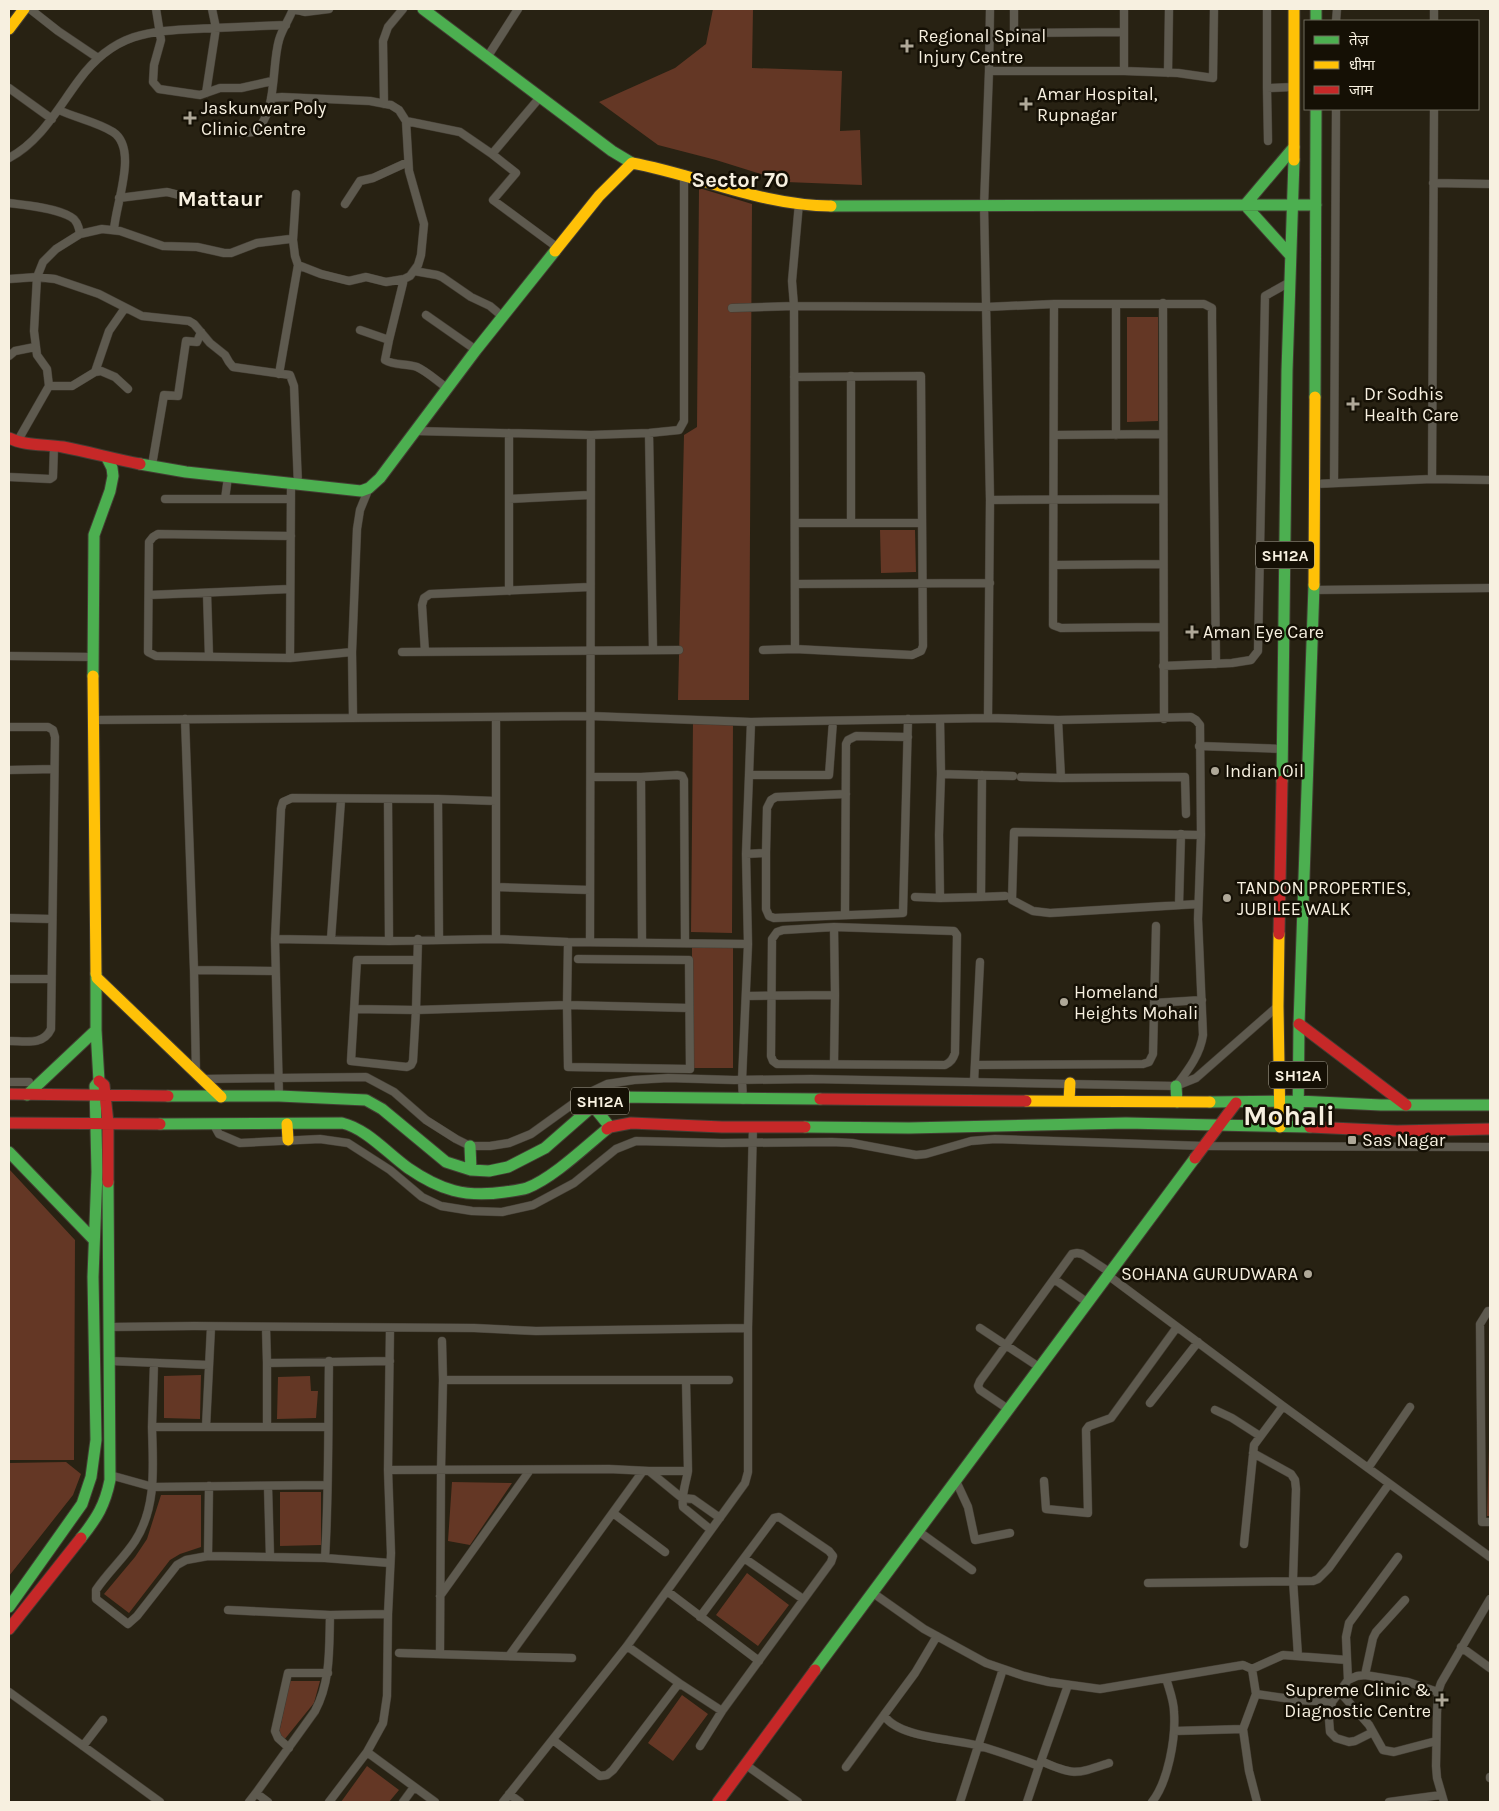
<svg xmlns="http://www.w3.org/2000/svg" width="1499" height="1811" font-family="Karla,'Noto Sans Devanagari',sans-serif">
<style>
.green{fill:#643725}
.lines{fill:none;stroke-linecap:round;stroke-linejoin:round}
.street-casing{stroke:#433d33;stroke-width:9}
.fast-casing{stroke:#433d33;stroke-width:13}
.slow-casing{stroke:#433d33;stroke-width:13}
.jam-casing{stroke:#433d33;stroke-width:13}
.street{stroke:#5e5a4f;stroke-width:8}
.fast{stroke:#4caf50;stroke-width:11}
.slow{stroke:#ffc107;stroke-width:11}
.jam{stroke:#c62828;stroke-width:11}
.poi-dot{fill:#afa898;stroke:#151005;stroke-width:2}
.labels{text-anchor:middle;stroke-width:5;stroke-linejoin:round;paint-order:stroke}
.shield{fill:#151005;stroke:#b3ad9e;stroke-width:1}
.shield-label{font-size:16px;font-weight:bold;fill:#f7f0e0}
.poi-label{font-size:18px;fill:#f7f0e0;stroke:#151005;text-anchor:start}
.district-label{font-size:22px;font-weight:bold;fill:#f7f0e0;stroke:#151005}
.town-label{font-size:28px;font-weight:bold;fill:#f7f0e0;stroke:#151005}
</style>
<rect width="100%" height="100%" fill="#282213"/>
<path class="green" d="M713,9H753L752,68L842,71L840,131L860,130L862,185L786,182L716,160L658,145L599,102L675,68L706,44Z
M699,188L752,204L749,700H678L684,435L697,427Z
M1127,317H1158V421L1127,422Z
M880,530H915L916,572L881,573Z
M693,721H733L732,933L691,932Z
M733,945V1068H692V946Z
M9,1169L75,1240L74,1460H9Z
M201,1375L200,1419L164,1418V1376Z
M310,1376L311,1391H318L316,1418L277,1419L278,1377Z
M1489,1448H1490V1516H1487Z
M66,1462L81,1474L73,1495L9,1576V1463Z
M452,1482L512,1483L470,1545L448,1541Z
M280,1492H321V1545L280,1546Z
M161,1495H201V1547L180,1554L170,1560L129,1613L104,1594L135,1557L147,1539Z
M747,1573L789,1605L758,1646L716,1615Z
M290,1681H320L314,1703L284,1740L279,1733Z
M682,1695L708,1714L673,1761L648,1743Z
M367,1766L399,1790L389,1802H341Z"/>
<g class="lines">
<defs>
<path id="street" d="M30,9L58,31L98,58
M156,9L161,40L154,65L153,82L159,89L200,95L220,88H241L272,81
M293,9L305,12L329,9
M1014,9V31L1016,33L1124,32
M1267,9V88L1293,87
M1336,21L1337,9
M1434,21V9
M488,56L518,9
M989,71H1124L1178,73L1213,78L1214,9
M1124,71V9
M1168,73L1169,9
M9,88L52,119
M1267,88L1268,141
M206,93L216,28L212,9
M541,96L492,154L516,173L493,200L558,248
M384,104L383,41L388,27L403,9
M59,110C76,118 97,122 113,132C139,149 115,205 114,230
M406,121L460,132L492,154
M227,131L242,133L254,132C278,114 271,67 279,40C282,29 289,20 293,9
M9,158C41,141 58,108 79,80C117,28 156,31 214,28C238,27 262,26 286,25
M1433,183L1490,184
M119,198L167,192L203,201L235,204
M9,203C26,205 57,208 71,217C77,220 79,227 80,234
M345,204L360,181L373,178L408,162
M293,240L296,194
M414,271L437,275L442,277L471,297L490,306L503,317
M9,279L37,277L55,279L99,294L142,316L189,321L194,324L210,343L225,355L229,362L233,367L290,375L294,386L298,485
M1163,303L1164,719
M1054,304L1053,625L1061,628L1163,627
M1116,304V435
M732,308L794,306L986,307L1054,304H1204L1212,308V319L1216,664
M426,315L476,350
M360,330L389,340L385,360C394,366 407,363 417,367C428,372 438,382 447,388
M389,340L404,279
M9,356L15,351L35,347
M95,372L109,331L125,308
M279,374L298,265
M851,376V523
M49,386H72L95,372L101,371L115,377L128,389
M415,431L591,435L649,433L679,430L684,421V174
M509,433V591
M649,433L653,650
M1054,435L1163,434
M17,442L49,386L47,369L37,355L34,331L37,277L43,262L56,249L80,234L102,229L120,231L163,246L197,247L224,253H231L257,243L290,239L293,240L295,256L298,265L321,274L349,281L366,277L386,282L404,279L410,276L418,265L421,255L424,224L409,171L406,121L399,110L391,105L370,101L282,97L271,98
M152,465L164,395L178,396L186,341L197,342L201,332
M9,477L50,479L53,477L54,446
M1432,479L1434,109
M1334,483L1336,109
M1315,484L1432,479L1490,480
M165,499H291
M225,499L228,477
M509,499L589,495
M990,500L1163,499
M795,523H921
M291,536L158,534L153,537L149,542L148,652L156,656L290,658L352,652
M1055,565L1163,564
M795,584L990,583
M1314,590L1490,588
M207,593L209,657
M149,595L290,589
M795,649L794,306L792,281L799,203
M763,650L795,649L912,655L921,651L923,646L921,376L794,377
M402,652L679,650
M425,652L422,605L424,598L430,594L590,587
M9,656L93,657
M290,658L291,484
M1163,666L1232,663L1251,660L1258,651L1265,296L1290,282
M496,717V939
M353,718L352,652L357,529L360,510L369,488
M988,718L990,500L984,205L989,71L990,9
M185,719L194,970
M940,719L941,774L1013,776
M95,720L590,716L751,722L988,718L1058,720L1191,717L1196,720L1200,725L1201,835L1198,919L1203,1035C1200,1055 1188,1070 1176,1086
M1058,720L1061,778L1185,777L1186,814
M9,727H48L53,730L55,737L51,1029C43,1046 25,1041 9,1041
M1199,746L1283,749
M9,770L54,769
M941,774L939,835L940,898L981,897L982,775
M749,775H829L833,721
M591,777H641L677,775L682,776L684,780L685,943
M641,777L642,943
M1021,777L1061,778
M388,799L389,941
M438,799L439,940
M766,853L767,808L771,800L776,797L846,794
M746,854L766,853V909L769,916L774,918L903,913L908,719
M496,887L590,890
M915,897L940,898
M981,897L1005,896
M1198,904L1050,913L1033,911L1012,900L1014,832L1201,835
M1179,905L1181,834
M845,914L846,744L848,740L856,736L908,737
M9,918L52,919
M834,927L954,931L957,935L955,1053C953,1059 951,1062 945,1065L777,1064L773,1061L771,1056L772,939L777,932L783,930Z
M834,927L835,995
M275,939L389,941L496,939L568,942L748,944
M331,939L341,800
M590,942L591,435
M578,959L689,960L690,1069L568,1067L567,1005L689,1008
M417,960H357L351,1061L407,1067L411,1065L413,1061L416,1010L567,1005L568,942
M9,979H51
M746,996L835,995L834,1064
M1154,1003L1202,1000
M354,1009L416,1010L418,939
M975,1065L1143,1064L1149,1062L1153,1054L1156,926
M196,1073L194,970L274,971
M202,1079L366,1077L394,1092L426,1120L456,1139L470,1146H490L509,1143L531,1134L588,1093L607,1084L634,1080L668,1078L734,1080L811,1079L1176,1086L1196,1078L1278,1006
M9,1082H29
M974,1082L980,962
M279,1096L275,939L281,809L283,802L292,798L438,799L496,801
M743,1100L742,1080L748,944L746,854L751,722
M214,1125L219,1134L240,1143L320,1139L348,1143L390,1170L422,1197L441,1206L472,1211L502,1212L533,1205L574,1183L616,1149L636,1141L722,1143L832,1142L852,1143L916,1155L926,1154L971,1141L995,1139L1204,1146L1490,1147
M1109,1276L1283,1406L1490,1557
M1054,1279L1088,1303
M1490,1311H1488L1480,1324L1482,1522H1490
M109,1327L194,1326L474,1328L536,1331L748,1328
M266,1327L267,1363L390,1361
M390,1328L388,1470L391,1553L388,1614L387,1696L383,1723L367,1752L435,1802
M980,1328L1039,1367
M442,1341L443,1380
M110,1361L209,1365
M267,1363V1427
M686,1380L688,1471C686,1483 681,1495 683,1507L711,1530
M1150,1403L1198,1342
M1008,1409L980,1390L978,1386L980,1381L1072,1254L1077,1253L1082,1254L1111,1273
M1215,1410L1232,1418L1260,1436
M152,1427L154,1363
M206,1427L211,1327
M328,1427H152C153,1466 157,1507 135,1541C124,1558 108,1572 96,1590V1599L128,1624L137,1616L177,1565L186,1560L208,1556L325,1558C329,1493 328,1427 329,1361
M1253,1453L1291,1474L1295,1480L1296,1489L1293,1580L1298,1656
M1368,1468L1410,1407
M388,1470L609,1469L649,1471L682,1498L693,1499L720,1518
M649,1471H688
M110,1475L153,1487L327,1485
M956,1481L968,1507L975,1540L1010,1533
M1044,1481L1046,1509L1088,1513L1086,1430L1089,1426L1111,1418L1177,1327
M268,1486L270,1557
M613,1513L665,1552
M918,1531L972,1570
M1244,1544L1254,1445L1283,1406
M208,1556L209,1486
M325,1558L390,1563
M744,1558L803,1599
M1148,1583L1313,1581L1318,1579L1329,1568L1389,1484
M667,1591L759,1661
M873,1593L924,1629L986,1663L1024,1676L1049,1682L1100,1689L1243,1665L1252,1669L1256,1694L1298,1700L1332,1702
M440,1596L530,1470
M228,1610L330,1615L388,1614
M937,1636L915,1673L884,1715C897,1738 956,1739 980,1746C1000,1752 1020,1759 1039,1766L1041,1761C1074,1776 1076,1774 1109,1763
M627,1646L679,1683L722,1711L831,1562L833,1556L829,1551L779,1517L774,1518L700,1617
M1461,1647L1490,1668
M399,1653L572,1658
M440,1654L441,1470L443,1380H729
M509,1656L643,1471
M1252,1669L1283,1655L1347,1660
M1365,1675L1373,1638L1376,1632L1405,1600
M1348,1680L1346,1637L1349,1623L1398,1557
M9,1692L160,1802
M1340,1692L1369,1725L1383,1750L1394,1752L1436,1741
M1243,1729L1249,1771L1257,1802
M1174,1731L1243,1729L1256,1694
M1373,1732L1355,1741L1349,1742L1336,1738L1330,1732L1329,1719L1332,1702L1348,1680L1357,1676L1365,1675L1408,1682L1438,1692
M553,1740L600,1776L607,1775L613,1770L679,1683
M83,1746L103,1720
M700,1746L722,1711
M289,1748L278,1738L275,1731L288,1673H328
M1041,1761L1068,1685
M746,1765L798,1802
M846,1767L884,1715
M1490,1777V1778
M256,1793L315,1711C331,1681 329,1649 330,1615
M509,1794L520,1802
M249,1802L256,1793L268,1802
M329,1802L367,1752
M403,1802L414,1787
M503,1802L627,1646L745,1483L748,1472V1328L753,1126
M960,1802L1003,1669
M1027,1802L1039,1766
M1152,1802C1168,1782 1176,1738 1174,1712C1174,1701 1169,1689 1166,1678
M1389,1802L1441,1795
M1444,1802L1437,1778L1436,1766L1437,1713L1438,1692L1441,1683L1490,1599"/>
<path id="fast" d="M423,9L612,151L632,163
M1316,9V21
M831,206L1316,205
M1290,255L1245,205L1294,147
M1315,397L1316,109
M140,464L186,472L361,491L369,488L380,478L476,350L555,251
M93,676L94,535L110,491L113,476L112,468L107,458
M1282,781L1287,371L1294,160
M1176,1086L1177,1102
M27,1095L96,1030
M168,1096H279L366,1100L382,1109L446,1162L471,1170L489,1171L508,1167L545,1148L593,1106L601,1101L613,1097L820,1099
M1210,1102L1298,1101L1381,1105H1490
M593,1106L610,1127
M160,1124L342,1123C367,1129 387,1153 408,1168C440,1190 465,1198 505,1192C512,1191 521,1190 527,1188C553,1178 585,1147 607,1129
M1298,1126L1299,1024L1314,585
M805,1127L909,1128L1126,1123L1310,1127
M470,1146L471,1170
M9,1152L94,1240
M81,1538C97,1518 105,1505 110,1480L108,1182
M9,1607L82,1504L91,1477L96,1440L93,1277L97,1172L95,1086L99,1081L96,1030V974
M815,1670L1195,1158"/>
<path id="slow" d="M9,29L24,9
M1294,160V9
M555,251L599,196L632,163C698,175 762,206 831,206
M1314,585L1315,397
M93,676L96,974
M1279,934L1278,1006L1280,1127
M97,978L221,1097
M1026,1101L1210,1102
M1069,1101L1070,1083
M287,1124L288,1140"/>
<path id="jam" d="M9,438C25,446 45,444 63,447C89,452 114,459 140,464
M1279,934L1282,781
M1299,1024L1406,1105
M99,1081L104,1085L108,1123V1182
M9,1094L168,1096
M820,1099L1026,1101
M9,1123L160,1124
M1310,1127L1397,1131L1490,1129
M607,1129L610,1127L631,1123L722,1127H805
M1195,1158L1236,1103
M9,1629L81,1538
M718,1802L815,1670"/>
</defs>
<use href="#street" class="street-casing"/>
<use href="#fast" class="fast-casing"/>
<use href="#slow" class="slow-casing"/>
<use href="#jam" class="jam-casing"/>
<use href="#street" class="street"/>
<use href="#fast" class="fast"/>
<use href="#slow" class="slow"/>
<use href="#jam" class="jam"/>
</g>
<g class="poi-dot">
<path d="M904.5 38.5h5v5h5v5h-5v5h-5v-5h-5v-5h5z"/>
<path d="M1023.5 96.5h5v5h5v5h-5v5h-5v-5h-5v-5h5z"/>
<path d="M187.5 110.5h5v5h5v5h-5v5h-5v-5h-5v-5h5z"/>
<path d="M1350.5 396.5h5v5h5v5h-5v5h-5v-5h-5v-5h5z"/>
<path d="M1189.5 624.5h5v5h5v5h-5v5h-5v-5h-5v-5h5z"/>
<circle cx="1215" cy="771" r="5"/>
<circle cx="1227" cy="898" r="5"/>
<circle cx="1064" cy="1002" r="5"/>
<rect x="1347" y="1135" width="10" height="10" rx="2.5"/>
<circle cx="1308" cy="1274" r="5"/>
<path d="M1439.5 1692.5h5v5h5v5h-5v5h-5v-5h-5v-5h5z"/>
</g>
<g class="labels">
<g class="shield">
<rect x="1256" y="541.5" width="58" height="27" rx="4"/>
<rect x="1269" y="1061.5" width="58" height="27" rx="4"/>
<rect x="571" y="1087.5" width="58" height="27" rx="4"/>
</g>
<g class="shield-label">
<text x="1285" y="561">SH12A</text>
<text x="1298" y="1081">SH12A</text>
<text x="600" y="1107">SH12A</text>
</g>
<g class="poi-label">
<text x="918" y="42">Regional Spinal<tspan x="918" dy="21">Injury Centre</tspan></text>
<text x="1037" y="100">Amar Hospital,<tspan x="1037" dy="21">Rupnagar</tspan></text>
<text x="201" y="114">Jaskunwar Poly<tspan x="201" dy="21">Clinic Centre</tspan></text>
<text x="1364" y="400">Dr Sodhis<tspan x="1364" dy="21">Health Care</tspan></text>
<text x="1203" y="638">Aman Eye Care</text>
<text x="1225" y="777">Indian Oil</text>
<text x="1237" y="894">TANDON PROPERTIES,<tspan x="1237" dy="21">JUBILEE WALK</tspan></text>
<text x="1074" y="998">Homeland<tspan x="1074" dy="21">Heights Mohali</tspan></text>
<text x="1362" y="1146">Sas Nagar</text>
<text x="1298" y="1280" text-anchor="end">SOHANA GURUDWARA</text>
<text x="1431" y="1696" text-anchor="end">Supreme Clinic &amp;<tspan x="1431" dy="21">Diagnostic Centre</tspan></text>
</g>
<g class="district-label">
<text x="740" y="187">Sector 70</text>
<text x="220" y="206">Mattaur</text>
</g>
<g class="town-label">
<text x="1289" y="1125">Mohali</text>
</g>
</g>
<rect width="1499" height="1811" fill="none" stroke="#f7f0e0" stroke-width="20"/>
<rect x="1304" y="20" width="175" height="90" fill="#151005" stroke="#6f6a5d"/>
<rect x="1314" y="36" width="25" height="8" fill="#4caf50" stroke="#6f6a5d"/>
<text x="1349" y="45" font-size="15" fill="#f7f0e0">तेज़</text>
<rect x="1314" y="61" width="25" height="8" fill="#ffc107" stroke="#6f6a5d"/>
<text x="1349" y="70" font-size="15" fill="#f7f0e0">धीमा</text>
<rect x="1314" y="86" width="25" height="8" fill="#c62828" stroke="#6f6a5d"/>
<text x="1349" y="95" font-size="15" fill="#f7f0e0">जाम</text>
</svg>
